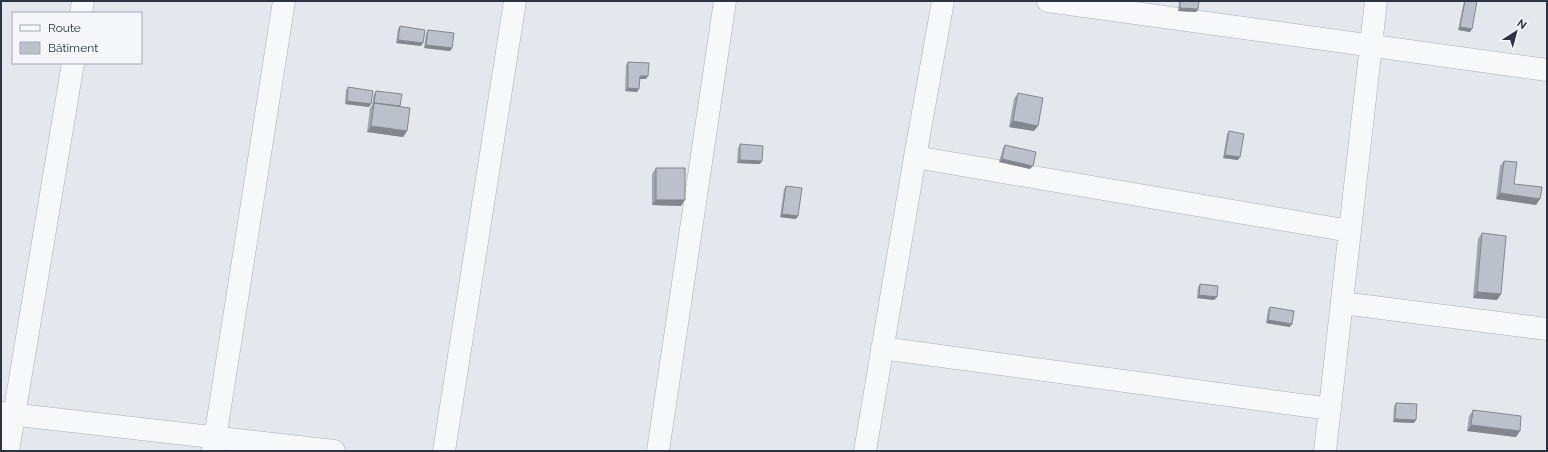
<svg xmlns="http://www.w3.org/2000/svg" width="1548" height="452" font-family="Raleway,sans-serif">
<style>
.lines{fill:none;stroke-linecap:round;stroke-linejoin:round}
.street-casing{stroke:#a9aeb7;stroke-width:23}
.street{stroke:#f7f8fa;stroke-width:22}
.wall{fill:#a1a5ae}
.shaded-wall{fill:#83868d}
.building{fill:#bbc0ca;stroke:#83868d}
</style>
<rect width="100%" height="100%" fill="#e4e7ec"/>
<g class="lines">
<defs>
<path id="street" d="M1048,1L1547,70
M81,13L83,1
M915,157L1350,231
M1342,303L1547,329
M882,348L1330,409
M1,413L334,451
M8,451L73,63
M213,451L284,1
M444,451L515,1
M658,451L725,1
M865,451L915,157L943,1
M1325,451L1376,1"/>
</defs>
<use href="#street" class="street-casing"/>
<use href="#street" class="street"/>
</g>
<path class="wall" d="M1179,1H1199L1198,9L1196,12L1178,11Z
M1464,1H1477L1470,32L1458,30Z
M400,26L421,46L396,43L398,29Z
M428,30L452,48L450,51L424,48L426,33Z
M628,62L646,79H640L637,92L625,91L626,65Z
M348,87L371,104L369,107L345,104L346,90Z
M376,91L400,106L407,131L403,137L367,132L370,108L372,105L374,94Z
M1018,93L1034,131L1009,127L1014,99Z
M1229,131L1238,160L1223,158L1227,134Z
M740,144L760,164L737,163L738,148Z
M1005,145L1030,169L999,162L1003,148Z
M1504,161L1514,184L1540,199L1536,205L1496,199L1500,166Z
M656,168L681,206L652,205V174Z
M786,186L796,219L780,217L784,189Z
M1482,233L1501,294L1497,300L1473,298L1478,239Z
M1200,284L1217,297L1214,300L1197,298L1198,287Z
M1270,307L1290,327L1266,323L1268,310Z
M1396,403L1414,423L1393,422L1394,406Z
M1473,410L1520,431L1516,437L1467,431L1469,416Z"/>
<path class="shaded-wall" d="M1180,8L1198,9L1196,12L1178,11Z
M1460,27L1472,29L1470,32L1458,30Z
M398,40L423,43L421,46L396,43Z
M426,45L452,48L450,51L424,48Z
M640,76H648L646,79H638Z
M628,88L639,89L637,92L625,91Z
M347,101L371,104L369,107L345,104Z
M1013,121L1038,126L1034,131L1009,127Z
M371,126L407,131L403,137L367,132Z
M1225,155L1240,157L1238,160L1223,158Z
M1002,159L1033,166L1030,169L999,162Z
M740,160L762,161L760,164L737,163Z
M1500,193L1540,199L1536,205L1496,199Z
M656,200H685L681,206L652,205Z
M782,214L798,216L796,219L780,217Z
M1477,292L1501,294L1497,300L1473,298Z
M1199,295L1217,297L1214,300L1197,298Z
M1268,320L1292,324L1290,327L1266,323Z
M1395,419L1416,420L1414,423L1393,422Z
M1471,425L1520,431L1516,437L1467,431Z"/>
<path class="building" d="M1180,1H1199L1198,9L1180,8Z
M1465,1H1477L1472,29L1460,27Z
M400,26L425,30L423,43L398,40Z
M428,30L454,33L452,48L426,45Z
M628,62L649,63L648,76H640L639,89L628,88Z
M348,87L373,91L371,104L347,101Z
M376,91L402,94L400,106L374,103Z
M1018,93L1043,98L1038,126L1013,121Z
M374,103L410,108L407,131L371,126Z
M1229,131L1244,134L1240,157L1225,155Z
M740,144L763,146L762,161L740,160Z
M1005,145L1036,152L1033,166L1002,159Z
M1504,161L1517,162L1514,184L1542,187L1540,199L1500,193Z
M656,168H685V200H656Z
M786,186L802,188L798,216L782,214Z
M1482,233L1506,236L1501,294L1477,292Z
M1200,284L1218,286L1217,297L1199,295Z
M1270,307L1294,311L1292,324L1268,320Z
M1396,403L1417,404L1416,420L1395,419Z
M1473,410L1521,416L1520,431L1471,425Z"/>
<rect width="1548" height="452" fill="none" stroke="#2b3445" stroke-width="4"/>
<rect x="12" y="12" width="130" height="52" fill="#f4f6f9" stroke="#a4a8b1"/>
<rect x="20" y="25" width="20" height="6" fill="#f7f8fa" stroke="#a4a8b1"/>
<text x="48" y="32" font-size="12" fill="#2b3445">Route</text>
<rect x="20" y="42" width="20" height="12" fill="#bbc0ca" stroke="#a4a8b1"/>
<text x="48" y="52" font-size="12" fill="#2b3445">Bâtiment</text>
<g transform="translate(1516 32) rotate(36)" stroke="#f4f6f9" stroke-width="3" paint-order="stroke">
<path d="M0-3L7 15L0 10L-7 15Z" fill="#2b3445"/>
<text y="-6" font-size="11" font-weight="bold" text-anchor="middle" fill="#2b3445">N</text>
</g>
</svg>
